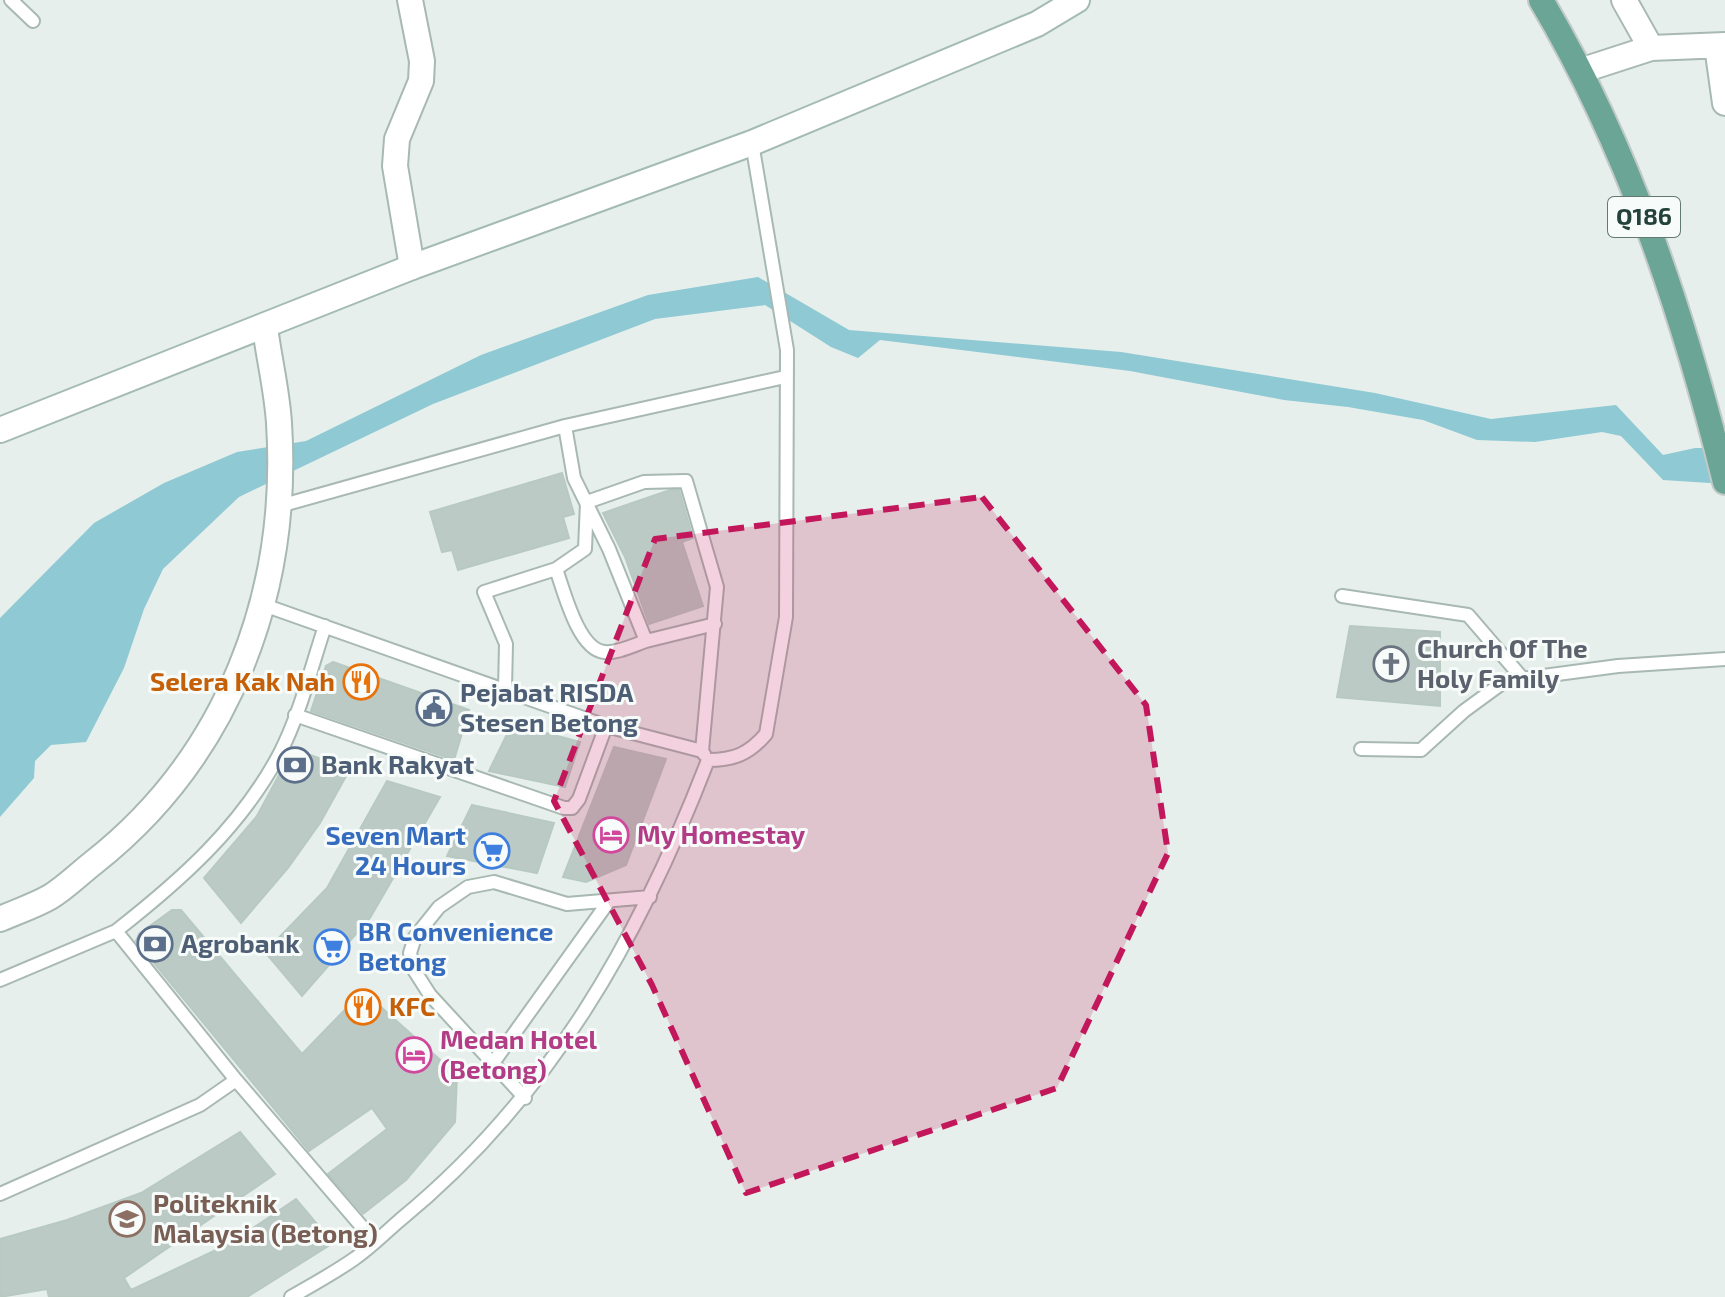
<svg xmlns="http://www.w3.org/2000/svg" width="1725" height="1297" font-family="'Exo 2',sans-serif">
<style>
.water{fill:#8ec9d4}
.building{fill:#bbcac4;stroke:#b8c9c2;stroke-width:2}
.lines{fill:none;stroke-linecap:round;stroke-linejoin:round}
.lane-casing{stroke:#a8b8b2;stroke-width:16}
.street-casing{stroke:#a8b8b2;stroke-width:28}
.secondary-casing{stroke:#a4bbb3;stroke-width:28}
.primary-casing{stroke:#c2cac8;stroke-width:28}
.lane{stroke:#fff;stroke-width:12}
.street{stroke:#fff;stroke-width:24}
.secondary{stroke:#fff;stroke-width:24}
.primary{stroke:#6aa596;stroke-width:24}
.marked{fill:#c2185b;fill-opacity:0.2;stroke:#c2185b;stroke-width:6;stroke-dasharray:16 10;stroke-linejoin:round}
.labels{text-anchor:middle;stroke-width:6;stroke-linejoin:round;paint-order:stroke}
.shield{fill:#f7fbf9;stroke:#637a73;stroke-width:2}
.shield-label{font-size:24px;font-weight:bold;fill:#24423a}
.worship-label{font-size:26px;font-weight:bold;fill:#5b616d;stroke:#f7fbf9;text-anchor:start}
.food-label{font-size:26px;font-weight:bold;fill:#c56008;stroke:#f7fbf9;text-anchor:end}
.service-label{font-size:26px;font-weight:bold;fill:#4e5e75;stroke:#f7fbf9;text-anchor:start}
.hotel-label{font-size:26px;font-weight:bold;fill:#b23c85;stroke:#f7fbf9;text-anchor:start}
.shop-label{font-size:26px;font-weight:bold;fill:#366cbe;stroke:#f7fbf9;text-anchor:end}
.education-label{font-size:26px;font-weight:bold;fill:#785e54;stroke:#f7fbf9;text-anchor:start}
</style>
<rect width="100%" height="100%" fill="#e6efeb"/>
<path class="water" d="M758,277L849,330L1121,352L1375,393L1491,419L1616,405L1663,455L1695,448H1725V484L1663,480L1621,436L1602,432L1535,442L1477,440L1423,420L1348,407L1284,400L1130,371L880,340L858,358L831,347L765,305L655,319L433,404L239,497L163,569L144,609L124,668L86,742L51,745L35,761L34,778L0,817V618L94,523L164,483L237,452L306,441L481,355L648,295Z"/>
<path class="building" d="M562,473L574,514L563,517L569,538L458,570L452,550L442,552L430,512Z
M670,490H679L693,538L682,542L703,606L649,624L625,557L603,513Z
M1350,626L1440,632V706L1337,697Z
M333,662L469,710L454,760L311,711L326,666Z
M512,724L580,742L565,787L489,771Z
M614,747L666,759L626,865L586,882L563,877Z
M293,749L350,769L320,823L288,868L241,923L204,878L257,816Z
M387,781L440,797L370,918L302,996L265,952L327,888Z
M472,805L554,823L537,873L447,856Z
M172,910H181L302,1054L363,991L457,1075L455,1122L406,1180L363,1214L328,1174L387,1129L372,1108L309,1151L136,941L139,934Z
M240,1132L275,1174L124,1278L131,1290L231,1243L296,1199L333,1243L247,1297H49L47,1289L0,1297V1239L67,1220L141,1193Z"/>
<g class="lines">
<defs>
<path id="lane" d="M11,0L33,21
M565,426L574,478L609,549L646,641L715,624
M276,507L565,426L785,377
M556,569C564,591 578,649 604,652C616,654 634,645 646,641
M1342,596L1468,615L1523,679
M261,604L606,726L702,751L704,754
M505,689L506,644L484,592L556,569L585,549L587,502L644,482L686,481L717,587L702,751
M295,715L564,808H572L579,799L606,726
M1361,749L1421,750L1464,711L1505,681L1618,666L1725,659
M116,931C181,880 241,827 280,753C300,714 311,668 325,626
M0,980L116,931L236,1080L200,1105L0,1194
M493,1063L609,901
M236,1080L375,1242
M525,1098L430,995L414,970L410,953L415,937L439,907L468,887L494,882L567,904L650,897
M291,1297C312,1285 334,1273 354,1259C370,1248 385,1233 400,1220C550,1097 639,939 708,760C734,760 749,754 766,734L786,617L787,350L752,143"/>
<path id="street" d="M410,0L422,61L421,81L397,139L395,166L412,267
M1624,0L1651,48
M1717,46L1725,103
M1583,70L1651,48L1725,45
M0,919C16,912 34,906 50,897C65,888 79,874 93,863C228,757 290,594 279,423C277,391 269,359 265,327"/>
<path id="secondary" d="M0,430L412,267L752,143L1037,24L1077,0"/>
<path id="primary" d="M1541,0C1629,148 1684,316 1725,482"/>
</defs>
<use href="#lane" class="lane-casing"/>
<use href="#street" class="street-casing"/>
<use href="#secondary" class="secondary-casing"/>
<use href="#primary" class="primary-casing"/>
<use href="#lane" class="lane"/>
<use href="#street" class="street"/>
<use href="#secondary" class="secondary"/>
<use href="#primary" class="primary"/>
</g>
<path class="marked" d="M982,497L1146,705L1168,853L1057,1088L746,1193L652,985L554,801L655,539Z"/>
<defs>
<symbol id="church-ring" viewBox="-11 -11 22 22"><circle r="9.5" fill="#f7fbf9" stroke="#6b7280" stroke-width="1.5"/><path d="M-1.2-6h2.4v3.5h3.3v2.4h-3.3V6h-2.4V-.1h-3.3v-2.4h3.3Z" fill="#6b7280"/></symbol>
<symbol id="restaurant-ring" viewBox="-11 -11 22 22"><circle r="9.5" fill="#f7fbf9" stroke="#e8710a" stroke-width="1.5"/><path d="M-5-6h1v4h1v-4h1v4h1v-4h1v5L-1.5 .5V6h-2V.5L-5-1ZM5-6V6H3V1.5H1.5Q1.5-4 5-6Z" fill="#e8710a"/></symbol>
<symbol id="civic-ring" viewBox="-11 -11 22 22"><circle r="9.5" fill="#f7fbf9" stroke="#5c6f8a" stroke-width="1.5"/><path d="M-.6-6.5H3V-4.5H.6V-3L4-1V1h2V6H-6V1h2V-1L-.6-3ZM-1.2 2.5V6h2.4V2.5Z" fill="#5c6f8a"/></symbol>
<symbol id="bank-ring" viewBox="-11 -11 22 22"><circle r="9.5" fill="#f7fbf9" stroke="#5c6f8a" stroke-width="1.5"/><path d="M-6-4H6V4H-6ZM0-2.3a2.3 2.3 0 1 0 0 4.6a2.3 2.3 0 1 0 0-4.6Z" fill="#5c6f8a"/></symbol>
<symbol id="hotel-ring" viewBox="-11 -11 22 22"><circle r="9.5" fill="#f7fbf9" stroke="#d1479c" stroke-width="1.5"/><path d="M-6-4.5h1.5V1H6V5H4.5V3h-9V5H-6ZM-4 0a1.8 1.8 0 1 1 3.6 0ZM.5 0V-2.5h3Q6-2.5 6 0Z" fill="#d1479c"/></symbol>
<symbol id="supermarket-ring" viewBox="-11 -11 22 22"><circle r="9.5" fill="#f7fbf9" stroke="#3f7fe0" stroke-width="1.5"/><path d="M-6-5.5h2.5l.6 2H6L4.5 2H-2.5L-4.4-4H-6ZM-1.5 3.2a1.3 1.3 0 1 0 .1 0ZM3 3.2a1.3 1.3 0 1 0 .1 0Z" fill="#3f7fe0"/></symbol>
<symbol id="university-ring" viewBox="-11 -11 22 22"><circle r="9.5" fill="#f7fbf9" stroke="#8d6e63" stroke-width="1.5"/><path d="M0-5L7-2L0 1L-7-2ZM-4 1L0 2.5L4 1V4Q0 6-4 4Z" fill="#8d6e63"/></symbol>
</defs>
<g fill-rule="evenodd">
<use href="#church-ring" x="1371" y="644" width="40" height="40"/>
<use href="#restaurant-ring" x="341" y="662" width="40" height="40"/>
<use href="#civic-ring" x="414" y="688" width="40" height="40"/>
<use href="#bank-ring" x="275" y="745" width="40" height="40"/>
<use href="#hotel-ring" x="591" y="815" width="40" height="40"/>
<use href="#supermarket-ring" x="472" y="831" width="40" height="40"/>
<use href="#bank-ring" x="135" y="924" width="40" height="40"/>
<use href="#supermarket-ring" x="312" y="927" width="40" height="40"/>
<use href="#restaurant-ring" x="343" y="987" width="40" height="40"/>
<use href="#hotel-ring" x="394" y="1035" width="40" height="40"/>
<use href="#university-ring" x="107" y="1199" width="40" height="40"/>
</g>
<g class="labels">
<rect class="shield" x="1608" y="197" width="72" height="40" rx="6"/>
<g class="shield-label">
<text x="1644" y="225">Q186</text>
</g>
<g class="worship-label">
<text x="1417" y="658">Church Of The<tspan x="1417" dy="30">Holy Family</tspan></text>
</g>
<g class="food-label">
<text x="335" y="691">Selera Kak Nah</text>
<text x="389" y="1016" text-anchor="start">KFC</text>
</g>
<g class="service-label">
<text x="460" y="702">Pejabat RISDA<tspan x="460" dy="30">Stesen Betong</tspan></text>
<text x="321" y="774">Bank Rakyat</text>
<text x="181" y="953">Agrobank</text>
</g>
<g class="hotel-label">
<text x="637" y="844">My Homestay</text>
<text x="440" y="1049">Medan Hotel<tspan x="440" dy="30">(Betong)</tspan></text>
</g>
<g class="shop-label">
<text x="466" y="845">Seven Mart<tspan x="466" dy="30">24 Hours</tspan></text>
<text x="358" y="941" text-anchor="start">BR Convenience<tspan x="358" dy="30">Betong</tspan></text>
</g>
<g class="education-label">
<text x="153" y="1213">Politeknik<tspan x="153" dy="30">Malaysia (Betong)</tspan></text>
</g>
</g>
</svg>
